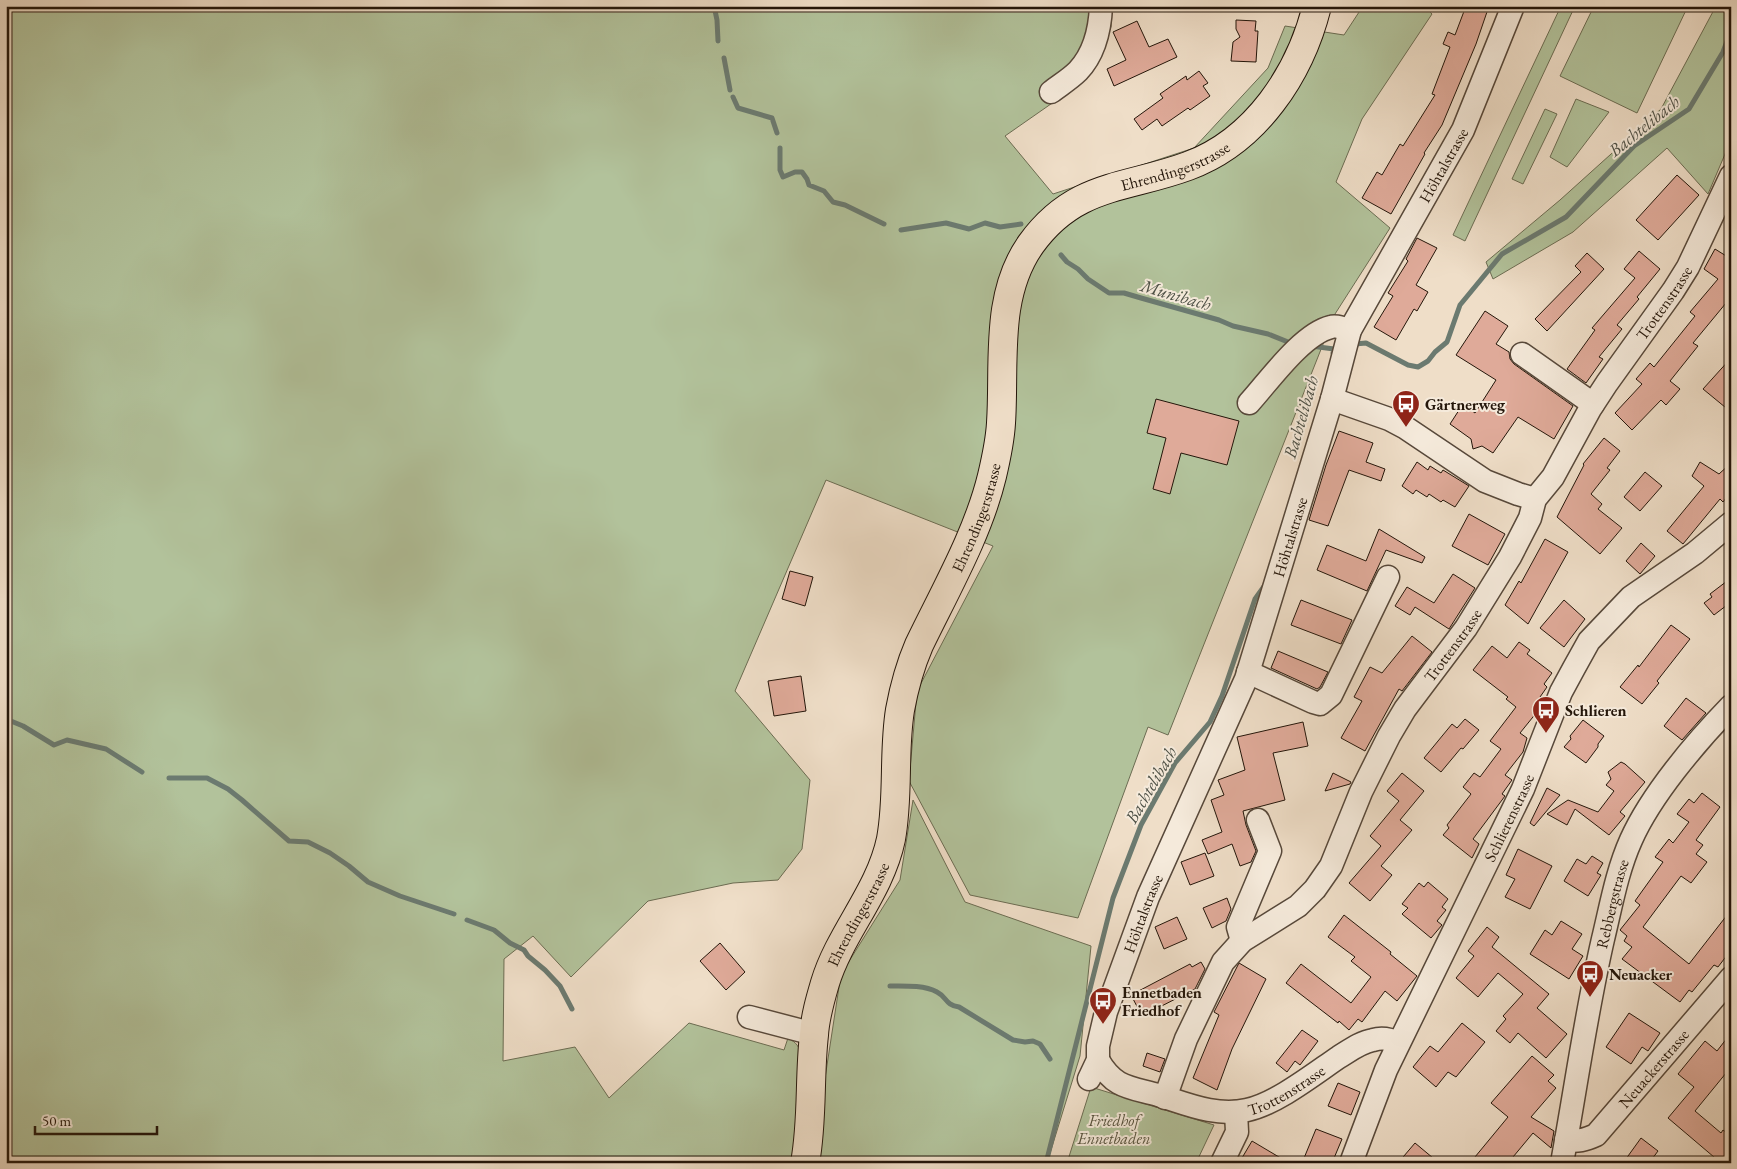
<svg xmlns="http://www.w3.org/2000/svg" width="1737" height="1169" font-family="'EB Garamond',serif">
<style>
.green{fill:#b2c29b;stroke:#6b6c52}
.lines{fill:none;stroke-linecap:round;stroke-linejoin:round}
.stream{stroke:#6b7a70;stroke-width:5}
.building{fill:#dfaa99;stroke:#24160a}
.minor-casing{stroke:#57483a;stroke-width:25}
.major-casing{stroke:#24160a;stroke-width:30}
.minor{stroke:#f5eadb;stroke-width:22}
.major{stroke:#efdec8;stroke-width:28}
.labels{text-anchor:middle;stroke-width:4;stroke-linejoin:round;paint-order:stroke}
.street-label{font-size:16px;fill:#24160a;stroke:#f5eadb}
.poi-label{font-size:16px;font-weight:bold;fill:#24160a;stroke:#f5eadb;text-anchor:start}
.park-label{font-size:16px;font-style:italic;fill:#56523d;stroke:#f5eadb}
.water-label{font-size:18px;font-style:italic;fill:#4d5046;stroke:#f5eadb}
</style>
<rect width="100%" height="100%" fill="#efdec8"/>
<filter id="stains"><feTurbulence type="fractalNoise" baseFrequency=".004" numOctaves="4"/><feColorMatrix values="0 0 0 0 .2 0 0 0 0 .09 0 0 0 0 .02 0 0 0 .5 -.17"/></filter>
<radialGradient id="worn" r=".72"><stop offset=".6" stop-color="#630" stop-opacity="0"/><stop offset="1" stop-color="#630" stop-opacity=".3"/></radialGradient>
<path class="green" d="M6,6H1112L1111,27L1081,83L1005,136L1053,194L1194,148L1268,68L1285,26L1344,35L1363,6H1424L1432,14L1362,119L1336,182L1390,228L1335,314L1168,735L1148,727L1078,918L970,895L909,781L917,691L993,546L826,480L735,691L810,780L802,849L778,880L733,883L648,901L571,977L533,936L504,959L503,1061L575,1047L609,1098L689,1023L784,1050L788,1038C797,1043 799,1046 801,1056L794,1152L791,1163H6Z
M1561,6H1575L1465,241L1453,235Z
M1594,6H1688L1637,113L1560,76Z
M1716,6H1731V140L1708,194L1667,148L1573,232L1493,279L1486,262L1560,200L1661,109Z
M1576,99L1609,112L1567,167L1550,157Z
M1545,109L1557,114L1523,184L1512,179Z
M913,800L965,902L1091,946L1080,1056L1047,1163H812L841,974L900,880Z
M1091,1087L1214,1125L1196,1163H1067Z"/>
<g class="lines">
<path class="stream" d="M714,6L717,20L718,41
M724,58L730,90
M733,97L738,108L772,118L777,133
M780,148V170L783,177L795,172H802L807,179L809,185L824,191L833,202L845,205L884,224
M901,230L946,223L969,229L985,223L1000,227L1021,224
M1061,255L1067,262L1078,269L1088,279L1109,293H1124L1141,298L1219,320L1233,326L1268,334L1293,344
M1355,344L1366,343L1408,365L1418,367L1428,361L1435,352L1447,342L1460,305L1502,254L1566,217L1634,146L1689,109L1723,52L1731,31
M1311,346L1334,349L1333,353
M6,719L23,726L54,745L67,740L106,749L142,772
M169,778H207L228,789L242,800L289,841L308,842L330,853L349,866L368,882L400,896L454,914
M467,920L494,930L510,943L524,950L528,956L545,970L560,986L572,1009
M890,986C904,986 924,985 937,992C947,997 945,1005 959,1007L1013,1040L1025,1042L1033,1041L1040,1044L1050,1059
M1046,1163L1113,898L1141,825L1175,763L1210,722L1222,696L1255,599L1265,585"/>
</g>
<path class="building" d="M1466,6H1489L1476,44L1442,125L1424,153L1425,154L1391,214L1362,198L1377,172L1382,175L1400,144L1403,146L1435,95L1432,94L1450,47L1443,44L1448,32L1455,35Z
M1236,20L1256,21L1255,31H1258L1256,62L1231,61L1233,42L1240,37L1236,29Z
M1137,21L1149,47L1168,39L1177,57L1114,86L1107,69L1126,60L1113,32Z
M1199,71L1208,83L1203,86L1210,96L1190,110L1188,108L1162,126L1157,119L1142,130L1134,119L1163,98L1160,94L1186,76L1187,80Z
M1677,175L1699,195L1658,240L1636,220Z
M1417,238L1437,248L1416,285L1428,292L1417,311L1414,309L1396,340L1374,327L1393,296L1388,293L1408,261L1406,259Z
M1715,249L1731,259V297L1693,343L1698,346L1670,381L1680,389L1666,405L1661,400L1632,430L1615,413L1642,384L1636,379L1650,363L1654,367L1695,316L1690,312L1718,279L1704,269Z
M1639,251L1660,269L1637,297L1639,299L1617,325L1622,329L1599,357L1603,359L1586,383L1567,369L1595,330L1592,328L1635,278L1624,269Z
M1587,253L1604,269L1547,331L1535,319L1581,272L1575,266Z
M1485,311L1508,326L1496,344L1509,352L1510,359L1514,364L1573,406L1554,439L1518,417L1493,453L1482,446L1473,449L1471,439L1450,424L1463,404L1475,413L1496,380L1456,355Z
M1731,358V412L1703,389Z
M1156,399L1239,421L1227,465L1181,453L1170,494L1153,489L1166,438L1147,433Z
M1339,431L1373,443L1366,462L1385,469L1381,481L1349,470L1328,526L1309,520L1326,465Z
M1604,438L1620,451L1607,468L1610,470L1591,494L1602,504L1598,509L1622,528L1600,554L1557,517L1584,465L1583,464Z
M1417,462L1428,470L1430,466L1441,473L1443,470L1469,486L1455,507L1443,500L1441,502L1429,494L1427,497L1416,490L1413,494L1402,486Z
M1700,462L1719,474L1731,463V492L1723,502L1720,499L1683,544L1667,531L1704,486L1692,476Z
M1645,472L1662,486L1640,511L1624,497Z
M1469,514L1505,534L1488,565L1452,546Z
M1379,529L1425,557L1422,563L1386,550L1367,591L1317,570L1327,545L1366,561Z
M1545,539L1568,552L1528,624L1505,605L1519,581L1521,583Z
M1641,543L1655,556L1640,574L1626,561Z
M790,571L813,577L805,606L782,599Z
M1453,574L1475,588L1449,629L1415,607L1410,615L1395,606L1407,587L1434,603Z
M1731,578V602L1714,615L1704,603L1712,597L1710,594Z
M1301,600L1352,620L1341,644L1291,625Z
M1564,600L1585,619L1564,647L1540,628Z
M1671,625L1690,639L1657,681L1659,683L1642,704L1620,687L1638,665L1639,667Z
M1412,636L1432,652L1402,691L1399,689L1365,751L1341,738L1362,701L1354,697L1370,667L1382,673Z
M1519,642L1530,650L1527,654L1552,673L1544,684L1547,687L1540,697L1543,699L1534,710L1537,712L1520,733L1527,738L1523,752L1505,775L1512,780L1502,794L1505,796L1473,839L1479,844L1472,858L1443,835L1449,828L1447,825L1471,794L1463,787L1474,773L1480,777L1501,749L1490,741L1516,707L1506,699L1508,697L1473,670L1492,646L1507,658Z
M1278,651L1328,672L1320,687L1317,689L1271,668Z
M801,676L806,711L774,716L768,681Z
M1686,698L1706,713L1682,740L1664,726Z
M1465,719L1479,730L1463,749L1461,748L1441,772L1424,758L1452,724L1457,728Z
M1583,720L1604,736L1598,744V747L1586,763L1564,747L1571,739L1570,736Z
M1303,722L1308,746L1273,753L1285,800L1243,811L1246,825L1256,851L1251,862L1240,866L1232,844L1208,854L1202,840L1222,832L1211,800L1224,795L1218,780L1245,770L1237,737Z
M1621,762L1625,764L1645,782L1620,812L1625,816L1609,835L1575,809L1567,825L1547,814L1568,800L1598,812L1614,791L1606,785L1611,779L1608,772Z
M1333,773L1351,782L1350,784L1325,791Z
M1402,773L1424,791L1400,820L1412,830L1381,866L1392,875L1370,901L1349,883L1381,846L1370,836L1399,801L1387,791Z
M1547,788L1560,795L1534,826L1530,823Z
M1702,793L1720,807L1696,840L1703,845L1696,854L1707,862L1691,883L1681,876L1643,927L1689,964L1731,910V950L1718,967L1714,965L1692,992L1689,990L1680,1002L1622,959L1632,947L1624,941L1627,936L1620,930L1640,905L1635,901L1663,862L1655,857L1669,839L1673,843L1689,822L1677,814L1689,799L1694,803Z
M1518,849L1552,866L1530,909L1505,897L1515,879L1506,875Z
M1205,853L1214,876L1190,885L1181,862Z
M1592,856L1603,863L1597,873L1601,875L1588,896L1564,881L1577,859L1586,864Z
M1428,882L1448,899L1442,907L1446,910L1437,921L1442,925L1431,938L1402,914L1408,908L1402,904L1419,883L1424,887Z
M1227,898L1231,909L1226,921L1212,928L1203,908Z
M1344,915L1391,952L1390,954L1417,976L1397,1001L1385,991L1362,1022L1358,1019L1349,1030L1339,1021L1338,1023L1286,983L1301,964L1351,1003L1371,977L1351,961L1355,957L1328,937Z
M1177,917L1187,939L1164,949L1155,927Z
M1561,921L1582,934L1572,949L1583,956L1569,979L1530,954L1545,930L1552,935Z
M1487,927L1499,937L1492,947L1549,994L1537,1008L1567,1034L1546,1058L1518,1033L1510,1043L1496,1031L1506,1019L1503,1016L1523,994L1498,973L1478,997L1456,978L1474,956L1468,951Z
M720,943L745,972L726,990L700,961Z
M1201,962L1205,969L1195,989L1142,1016L1131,995L1190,964L1192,967Z
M1239,963L1266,979L1232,1049L1217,1090L1193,1078L1219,1015L1214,1012Z
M1629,1013L1660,1033L1648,1051L1642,1047L1631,1064L1606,1047Z
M1462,1023L1485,1042L1456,1077L1448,1072L1436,1087L1413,1067L1430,1046L1438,1052Z
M1302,1030L1318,1041L1300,1065L1295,1061L1287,1072L1276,1063Z
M1731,1033V1067L1695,1111L1721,1133L1723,1130L1731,1136V1163H1721L1668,1118L1694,1087L1678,1074L1705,1041L1717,1051Z
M1147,1053L1165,1059L1160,1072L1143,1066Z
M1532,1056L1554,1075L1548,1081L1556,1088L1531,1117L1554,1131L1551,1148L1533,1133L1508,1163H1470L1508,1117L1491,1103Z
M1338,1083L1360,1092L1351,1115L1328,1106Z
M1316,1129L1342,1139L1332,1163H1302Z
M1641,1138L1658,1151L1649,1163H1623Z
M1252,1141L1289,1163H1239Z
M1415,1143L1439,1163H1398Z"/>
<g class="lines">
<defs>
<g id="minor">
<path d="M1051,92C1060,85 1070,79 1078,71C1095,53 1100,30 1101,6"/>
<path d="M1522,354L1593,404"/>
<path d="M1332,399L1389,419L1406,428L1485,481L1518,494L1535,499"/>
<path d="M1249,403C1269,381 1302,334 1331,327C1336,325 1344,329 1350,330"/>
<path d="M1248,672L1313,702L1320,704L1331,695L1388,577"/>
<path d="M1242,941L1238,927L1270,851L1258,820"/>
<path d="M749,1017L814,1034"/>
<path id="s1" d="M1098,1060C1114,1088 1129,1087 1158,1095C1187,1104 1216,1117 1247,1110C1276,1104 1314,1074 1339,1057C1349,1051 1361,1042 1373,1040C1383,1037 1390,1039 1398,1043"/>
<path id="s2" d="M1089,1079L1098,1060V1046L1106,1012L1148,897L1246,679L1332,399L1350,330L1463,130L1513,6"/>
<path id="s3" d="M1165,1098L1186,1039L1223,962L1242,941L1298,906L1315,889L1331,866L1361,792L1389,736L1405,709L1466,628L1510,557L1530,518L1535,499L1553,477L1590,409L1607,383L1673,291L1688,267L1731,176"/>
<path id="s4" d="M1566,1140C1577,1142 1585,1140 1596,1135L1731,978"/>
<path d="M1222,1163L1237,1132L1236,1112"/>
<path id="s5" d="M1351,1163L1386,1070L1523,789L1561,692L1574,668L1589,641L1631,597L1695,553L1731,523"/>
<path id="s6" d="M1562,1163C1576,1087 1586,1013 1603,939C1611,906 1617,871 1631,840C1651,795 1696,742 1731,706"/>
</g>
<g id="major">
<path id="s7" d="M805,1163C813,1120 809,1078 814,1035C815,1017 820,1000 825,983C840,933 880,892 891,839C899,796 893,753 900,710C904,688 910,666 919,645C945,591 978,534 992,476C996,459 1000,441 1001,423C1005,364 994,296 1031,244C1075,183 1126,189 1188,166C1256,141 1300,74 1317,6"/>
</g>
</defs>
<use href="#minor" class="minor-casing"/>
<use href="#major" class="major-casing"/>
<use href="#minor" class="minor"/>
<use href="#major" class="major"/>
</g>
<defs>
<symbol id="bus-pin" viewBox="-11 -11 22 30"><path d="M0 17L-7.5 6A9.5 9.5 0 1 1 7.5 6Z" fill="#8f2418" stroke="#f5eadb"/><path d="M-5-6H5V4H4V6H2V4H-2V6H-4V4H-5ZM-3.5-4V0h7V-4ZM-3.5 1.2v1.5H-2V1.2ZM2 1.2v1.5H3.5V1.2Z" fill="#fff"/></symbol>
</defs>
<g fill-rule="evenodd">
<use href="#bus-pin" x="1390" y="388" width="32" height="43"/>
<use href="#bus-pin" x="1530" y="694" width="32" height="43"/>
<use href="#bus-pin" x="1574" y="958" width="32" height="43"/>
<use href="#bus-pin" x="1087" y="985" width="32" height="43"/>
</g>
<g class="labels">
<g class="street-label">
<text dy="6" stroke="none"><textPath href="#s7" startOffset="1128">Ehrendingerstrasse</textPath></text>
<text dy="6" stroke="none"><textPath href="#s2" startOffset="985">Höhtalstrasse</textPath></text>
<text dy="6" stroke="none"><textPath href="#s3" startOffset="952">Trottenstrasse</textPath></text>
<text dy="6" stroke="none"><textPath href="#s7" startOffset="678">Ehrendingerstrasse</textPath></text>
<text dy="6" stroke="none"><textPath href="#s2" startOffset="580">Höhtalstrasse</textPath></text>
<text dy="6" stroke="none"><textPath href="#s3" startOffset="548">Trottenstrasse</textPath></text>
<text dy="6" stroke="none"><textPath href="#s5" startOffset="380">Schlierenstrasse</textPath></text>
<text dy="6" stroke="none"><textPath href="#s6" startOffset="264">Rebbergstrasse</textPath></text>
<text dy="6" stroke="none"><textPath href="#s2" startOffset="175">Höhtalstrasse</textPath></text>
<text dy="6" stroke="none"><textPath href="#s7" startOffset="258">Ehrendingerstrasse</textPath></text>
<text dy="6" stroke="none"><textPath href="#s4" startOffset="119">Neuackerstrasse</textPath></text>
<text dy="6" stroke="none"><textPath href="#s1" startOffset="208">Trottenstrasse</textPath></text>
</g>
<g class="poi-label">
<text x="1425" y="410">Gärtnerweg</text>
<text x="1565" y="716">Schlieren</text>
<text x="1609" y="980">Neuacker</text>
<text x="1122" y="998">Ennetbaden<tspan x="1122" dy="18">Friedhof</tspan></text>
</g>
<g class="park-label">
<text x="1114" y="1126">Friedhof<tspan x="1114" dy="18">Ennetbaden</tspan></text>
</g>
<g class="water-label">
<text transform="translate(1644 126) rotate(-39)" y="6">Bachtelibach</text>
<text transform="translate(1176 295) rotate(16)" y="6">Munibach</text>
<text transform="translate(1301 417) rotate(-74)" y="6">Bachtelibach</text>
<text transform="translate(1151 785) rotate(-60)" y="6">Bachtelibach</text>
</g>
</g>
<rect width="1737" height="1169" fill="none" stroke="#efdec8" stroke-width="25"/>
<rect x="8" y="8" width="1722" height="1154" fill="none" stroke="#24160a" stroke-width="2.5"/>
<rect x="12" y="12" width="1712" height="1144" fill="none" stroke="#24160a"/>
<path d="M35 1126v8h122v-8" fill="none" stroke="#24160a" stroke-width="2.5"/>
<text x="42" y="1126" font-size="15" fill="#24160a" stroke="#f5eadb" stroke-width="4" paint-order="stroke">50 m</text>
<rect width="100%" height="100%" filter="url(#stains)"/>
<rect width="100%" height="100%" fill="url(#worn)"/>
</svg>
